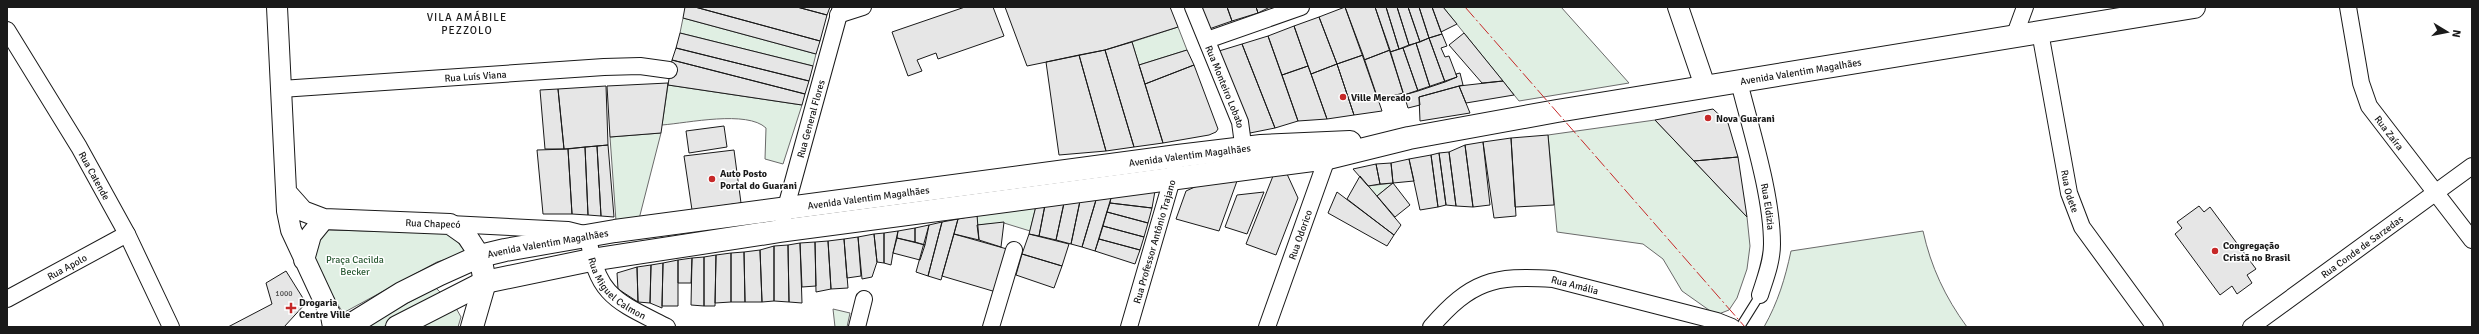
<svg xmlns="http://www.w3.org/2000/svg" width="2479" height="334" font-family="Signika,sans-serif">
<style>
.green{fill:#e0efe3;stroke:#6a6a6a}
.building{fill:#e6e6e6;stroke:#1a1a1a}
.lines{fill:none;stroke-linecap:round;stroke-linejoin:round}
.service-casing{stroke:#1a1a1a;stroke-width:10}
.minor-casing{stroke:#1a1a1a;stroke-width:18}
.tertiary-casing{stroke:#1a1a1a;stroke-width:22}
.secondary-casing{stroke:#1a1a1a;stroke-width:24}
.primary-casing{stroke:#1a1a1a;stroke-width:24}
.service{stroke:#fff;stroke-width:8}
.minor{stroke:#fff;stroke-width:16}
.tertiary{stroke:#fff;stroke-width:20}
.secondary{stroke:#fff;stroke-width:22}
.primary{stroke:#fff;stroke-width:22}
.power{stroke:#c62828;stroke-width:1;stroke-dasharray:14 3 2 3;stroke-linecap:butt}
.poi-dot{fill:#c62828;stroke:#fff;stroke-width:1.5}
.labels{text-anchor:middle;stroke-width:3;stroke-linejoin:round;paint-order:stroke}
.number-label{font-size:8px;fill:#4d4d4d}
.street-label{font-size:10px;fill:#1a1a1a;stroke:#fff}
.poi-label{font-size:10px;font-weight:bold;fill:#1a1a1a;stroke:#fff;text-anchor:start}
.park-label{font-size:10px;fill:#2b5a34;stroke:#fff}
.neighbourhood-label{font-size:11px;letter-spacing:1px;fill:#1a1a1a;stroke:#fff}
</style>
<rect width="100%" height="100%" fill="#fff"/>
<path class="green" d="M1443,7H1561L1629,83L1519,101Z
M683,18L816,54L813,66L680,33Z
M1178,27L1187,50L1139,65L1132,42Z
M668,85L802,105L783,164L765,159L766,128C747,110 688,123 662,125Z
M1655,120L1747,217L1750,246L1747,269L1737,298L1729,310L1716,315L1682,291L1663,259L1643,244L1557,232L1548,135Z
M661,133L639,219L616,221L610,137Z
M1393,183L1377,196L1368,186Z
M1036,206L1030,231L1004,223L977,225V215Z
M328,230L451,233L466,253L437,262L343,313L310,258L314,241Z
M1923,231C1931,267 1945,297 1967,327H1764C1778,302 1785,279 1791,251Z
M436,288L440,292L436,297L383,327H362Z
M456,308L461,317L458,327H413Z
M833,309L850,313L847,327H835Z"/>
<path class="building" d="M685,7H695L820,41L816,54L683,18Z
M695,7H797L827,15L820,41Z
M797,7H830L827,15Z
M965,7H993L1004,36L938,59L936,53L917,60L922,71L908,76L892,32Z
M1005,7H1170L1178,27L1105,50L1027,66Z
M1201,7H1227L1232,21L1209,29Z
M1227,7H1256L1258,13L1232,21Z
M1256,7H1270L1258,13Z
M1345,7L1363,55L1337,64L1319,17Z
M1345,7H1375L1390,50L1364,60Z
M1375,7H1386L1399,49L1390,52Z
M1386,7H1397L1409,45L1399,49Z
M1397,7H1408L1420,42L1409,45Z
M1408,7H1419L1429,38L1420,42Z
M1419,7H1432L1442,34L1429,38Z
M1432,7H1443L1457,24L1441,32Z
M1319,17L1337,64L1311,74L1294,26Z
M1294,26L1308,66L1282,75L1268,36Z
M680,33L813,66L809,81L676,48Z
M1464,33L1503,81L1482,83L1449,45Z
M1442,34L1447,46L1441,48L1445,57L1449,56L1457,77L1445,82L1429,38Z
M1268,36L1298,121L1275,128L1242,44Z
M1429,38L1445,82L1430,87L1416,43Z
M1132,42L1163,143L1134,147L1105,50Z
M1416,43L1430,87L1418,91L1403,48Z
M1242,44L1275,128L1250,133L1219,51Z
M676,48L809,81L805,94L672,60Z
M1403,48L1418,91L1404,95L1390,52Z
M1105,50L1134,147L1106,151L1079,55Z
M1187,50L1194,65L1145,84L1139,65Z
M1390,50L1403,93L1378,100L1364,60Z
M1079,55L1106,151L1059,155L1046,62Z
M1363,55L1382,111L1354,115L1337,64Z
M672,60L805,94L802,105L668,85Z
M1337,64L1354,115L1327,119L1311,74Z
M1194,65L1218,129L1216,132L1209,135L1163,143L1145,84Z
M1308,66L1311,74L1327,119L1298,121L1282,75Z
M1460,73L1463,85L1419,97L1420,105L1408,108L1404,95L1457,77L1456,74Z
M1503,81L1514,95L1466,103L1459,86Z
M668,83L661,133L610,137L607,86Z
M606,86L608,145L564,149L558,89Z
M1459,86L1470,113L1420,121L1419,97Z
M558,89L564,149H545L540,90Z
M1713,109L1728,123L1738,157L1694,161L1655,120Z
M724,126L727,147L689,153L686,131Z
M1548,135L1554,205L1515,207L1511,138Z
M1511,138L1516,216L1494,218L1483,142Z
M1483,142L1490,205L1473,207L1465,145Z
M608,145L614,217L601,216L597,146Z
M1465,145L1473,207L1456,206L1449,152Z
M597,146L601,216L588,215L585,147Z
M585,147L588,215L572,214L568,149Z
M568,149L572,214H543L537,150Z
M734,150L741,203L692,210L684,156Z
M1449,152L1456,206L1446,205L1439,153Z
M1439,153L1446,205L1438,207L1431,155Z
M1431,155L1438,207L1420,210L1409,159Z
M1738,157L1747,217L1694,161Z
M1409,159L1414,181L1393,183L1391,163Z
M1391,163L1393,183L1380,184L1376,164Z
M1376,164L1380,184L1368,186L1353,169Z
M1287,174L1298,198L1276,255L1246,244L1273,176Z
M1360,176L1401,225L1394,235L1347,199Z
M1237,181L1219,231L1176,219L1186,191L1197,186Z
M1393,183L1410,205L1395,217L1377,196Z
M1155,191L1152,208L1110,203L1111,198Z
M1264,192L1247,234L1225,227L1237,195Z
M1337,192L1394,235L1387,246L1328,213Z
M1111,198L1095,251L1082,247L1096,200Z
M1096,200L1082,247L1071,244L1080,201Z
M1080,201L1071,244L1056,240L1064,203Z
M1064,203L1056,240L1039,236L1045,205Z
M1110,203L1152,208L1148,223L1107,212Z
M1045,205L1039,236L1029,234L1036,206Z
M2199,206L2204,212L2210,207L2256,269L2247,275L2252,283L2237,294L2232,286L2220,295L2175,234L2182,228L2177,222Z
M1107,212L1148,223L1144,237L1103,226Z
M977,215L979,240L954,234L958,219Z
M958,219L941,280L928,276L942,222Z
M942,222L928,276L916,272L929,225Z
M1004,222L1001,247L979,240L977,225Z
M929,225L925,245L915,242V228Z
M1103,226L1144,237L1140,250L1099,239Z
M915,228V242L897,238L898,231Z
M898,231L893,253L891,265L884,263V233Z
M884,233V263L877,262L874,234Z
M874,234L877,262L872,277L862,279L858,237Z
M954,234L1007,249L996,292L942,276Z
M1029,234L1069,244L1062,266L1022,254Z
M858,237L861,276L847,278L844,239Z
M897,238L925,245L920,260L893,253Z
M844,239L848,288L831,289L828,241Z
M1099,239L1140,250L1135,264L1095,251Z
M828,241L831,289L816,292L815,242Z
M815,242L816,286L802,287L800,243Z
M800,243L802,303L789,302L788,245Z
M788,245L789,302L774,301V246Z
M774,246V301L762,302L760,250Z
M760,250L762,302H745L744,252Z
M744,252L745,302H731V253Z
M731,253V302L715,303L716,255Z
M1022,254L1062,266L1054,288L1016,275Z
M716,255L715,306H704V257Z
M704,257V306L691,305L692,258Z
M692,258L691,283H678V260Z
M678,260V306H662L663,263Z
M663,263L662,306V308L650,303L651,265Z
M651,265L650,303L638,302L637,267Z
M637,267L638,302L618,289L617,273Z
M286,271L306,303L284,327H228L272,304L266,283Z"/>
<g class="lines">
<defs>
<path id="service" d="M1740,327L1760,295"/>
<g id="minor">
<path id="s1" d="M1193,7L1240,122L1245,159"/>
<path id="s2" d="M2348,7L2361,83L2369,106L2472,240"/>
<path d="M838,15L863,7"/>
<path id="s3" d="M7,30L79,147L127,234L171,327"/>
<path id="s4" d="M2040,32L2069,193L2082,227L2155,327"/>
<path d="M2014,37L2025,7"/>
<path d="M1207,40L1301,7"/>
<path id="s5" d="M1739,82C1751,130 1772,195 1772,244C1772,262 1765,279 1760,295"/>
<path id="s6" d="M281,89L604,67L640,66L669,70"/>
<path id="s7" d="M783,218L841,7"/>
<path id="s8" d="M450,224L568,230L588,235C596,296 616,301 667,327"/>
<path id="s9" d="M7,299L127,234"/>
<path d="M857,327L864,299"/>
<path d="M991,327L1014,250"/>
<path id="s10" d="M1129,327L1175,169"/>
<path id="s11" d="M1267,327L1330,150"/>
<path id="s12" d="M1431,327C1471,281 1493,275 1553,279L1717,321L1732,327"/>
<path id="s13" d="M2251,327L2472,166"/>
</g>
<path id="tertiary" d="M277,7L287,211L291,230L331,316L333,327
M1678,7L1705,86
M287,193L303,211L324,219L450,224L467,236L480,256
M304,260L311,235L324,219"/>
<path id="secondary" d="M472,327L485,282L480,256"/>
<g id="primary">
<path id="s14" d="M347,327L402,293L440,274L480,256L505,250L615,231L1178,156L1261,146L1350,142"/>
<path id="s15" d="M397,327L485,282L591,260L780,231L1328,158L1409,138L1557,111L2194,7"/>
</g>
</defs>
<use href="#service" class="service-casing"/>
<use href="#minor" class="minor-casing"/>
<use href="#tertiary" class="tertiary-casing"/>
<use href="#secondary" class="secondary-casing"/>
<use href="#primary" class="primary-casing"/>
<use href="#service" class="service"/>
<use href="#minor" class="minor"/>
<use href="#tertiary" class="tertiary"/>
<use href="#secondary" class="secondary"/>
<use href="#primary" class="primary"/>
<path class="power" d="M1465,7L1745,327"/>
</g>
<g class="poi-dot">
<circle cx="1343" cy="97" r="4"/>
<circle cx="1708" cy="118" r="4"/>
<circle cx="712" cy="179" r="4"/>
<circle cx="2215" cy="251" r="4"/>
<path d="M289 302h4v4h4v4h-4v4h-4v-4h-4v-4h4z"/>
</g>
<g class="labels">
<g class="number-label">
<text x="284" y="296">1000</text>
</g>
<g class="street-label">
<text dy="4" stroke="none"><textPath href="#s15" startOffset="1432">Avenida Valentim Magalhães</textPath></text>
<text dy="4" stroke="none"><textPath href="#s6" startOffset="195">Rua Luís Viana</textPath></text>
<text dy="4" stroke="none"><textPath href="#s1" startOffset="86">Rua Monteiro Lobato</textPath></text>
<text dy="4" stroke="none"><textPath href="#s7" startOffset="103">Rua General Flores</textPath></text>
<text dy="4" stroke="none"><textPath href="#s2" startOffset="135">Rua Zaíra</textPath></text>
<text dy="4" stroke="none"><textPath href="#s14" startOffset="868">Avenida Valentim Magalhães</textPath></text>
<text dy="4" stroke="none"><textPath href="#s3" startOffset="170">Rua Catende</textPath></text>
<text dy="4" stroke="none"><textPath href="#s4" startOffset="162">Rua Odete</textPath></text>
<text dy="4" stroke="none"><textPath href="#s14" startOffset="544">Avenida Valentim Magalhães</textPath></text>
<text dy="4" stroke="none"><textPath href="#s5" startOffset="128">Rua Eldizia</textPath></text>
<text transform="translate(433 223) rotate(2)" y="4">Rua Chapecó</text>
<text dy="4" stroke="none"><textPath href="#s11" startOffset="98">Rua Odorico</textPath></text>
<text dy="4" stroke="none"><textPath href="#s10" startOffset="89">Rua Professor Antônio Trajano</textPath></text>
<text dy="4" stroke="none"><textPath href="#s14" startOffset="220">Avenida Valentim Magalhães</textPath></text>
<text dy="4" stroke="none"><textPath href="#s13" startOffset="137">Rua Conde de Sarzedas</textPath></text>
<text dy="4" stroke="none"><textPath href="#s9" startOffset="68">Rua Apolo</textPath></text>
<text dy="4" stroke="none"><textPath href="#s12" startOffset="161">Rua Amália</textPath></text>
<text dy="4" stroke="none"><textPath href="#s8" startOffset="203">Rua Miguel Calmon</textPath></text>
</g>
<g class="poi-label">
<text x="1351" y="101">Ville Mercado</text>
<text x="1716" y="122">Nova Guarani</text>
<text x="720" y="177">Auto Posto<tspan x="720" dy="12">Portal do Guarani</tspan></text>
<text x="2223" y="249">Congregação<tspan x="2223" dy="12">Cristã no Brasil</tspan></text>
<text x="299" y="306">Drogaria<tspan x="299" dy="12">Centre Ville</tspan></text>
</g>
<g class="park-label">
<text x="355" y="263">Praça Cacilda<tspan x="355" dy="12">Becker</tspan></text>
</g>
<g class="neighbourhood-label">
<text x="467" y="21">VILA AMÁBILE<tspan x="467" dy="13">PEZZOLO</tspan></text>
</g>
</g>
<rect width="2479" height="334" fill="none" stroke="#1a1a1a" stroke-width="16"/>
<g transform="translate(2447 32) rotate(100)" stroke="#ffffff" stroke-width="3" paint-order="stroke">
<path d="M0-3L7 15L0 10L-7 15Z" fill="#1a1a1a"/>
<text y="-6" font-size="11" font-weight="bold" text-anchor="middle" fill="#1a1a1a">N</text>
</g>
</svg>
